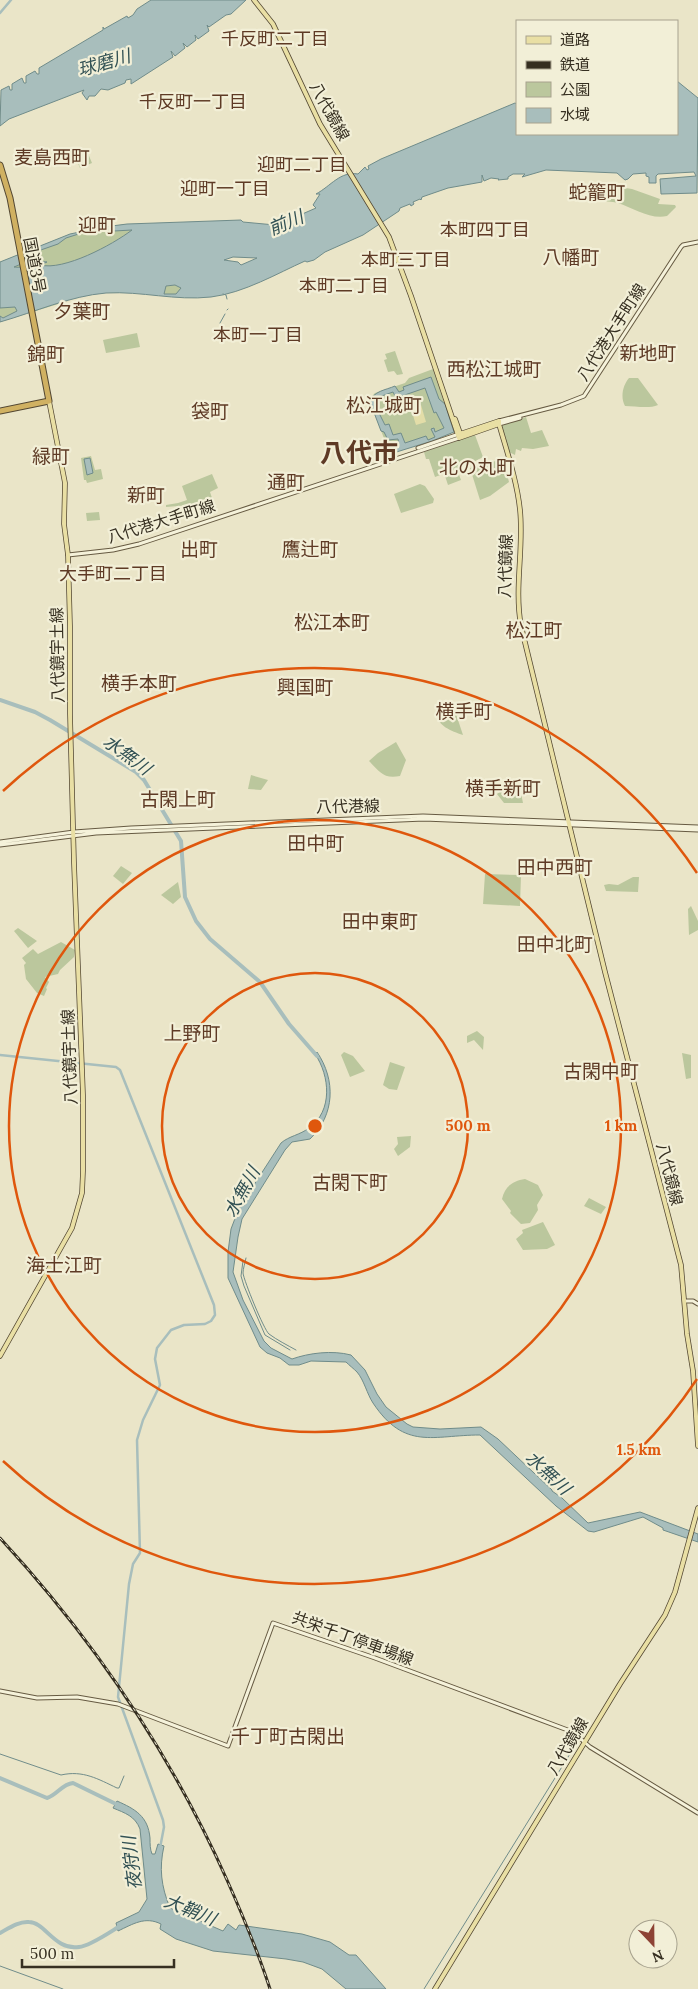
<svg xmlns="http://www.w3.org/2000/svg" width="698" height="1989" font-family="Lora,'Noto Sans JP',serif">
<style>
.green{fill:#bbc79d}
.sand{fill:#e3dda8}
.water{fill:#a8bebc;stroke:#708c8a;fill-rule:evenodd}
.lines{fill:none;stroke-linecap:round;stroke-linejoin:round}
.stream{stroke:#708c8a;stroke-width:1}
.canal{stroke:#a8bebc;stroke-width:2.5}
.river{stroke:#a8bebc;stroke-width:4}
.secondary-casing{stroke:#665a42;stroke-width:5}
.primary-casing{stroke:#534732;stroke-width:5.5}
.highway-casing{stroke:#534732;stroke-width:7}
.secondary{stroke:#f5f2da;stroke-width:3}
.primary{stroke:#e9dfa4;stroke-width:4}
.highway{stroke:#d0b162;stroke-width:5}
.rail-casing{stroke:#362f21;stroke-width:3}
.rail{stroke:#f2efd7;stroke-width:1;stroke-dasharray:4;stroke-linecap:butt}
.ring{fill:none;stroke:#df570d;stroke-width:2.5}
.labels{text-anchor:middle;stroke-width:4.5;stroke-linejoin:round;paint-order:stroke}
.street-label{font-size:16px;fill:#362f21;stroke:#f2efd7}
.neighbourhood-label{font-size:18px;fill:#5e3a25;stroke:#f2efd7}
.water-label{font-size:18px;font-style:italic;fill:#325154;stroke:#f2efd7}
.quarter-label{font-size:19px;fill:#5e3a25;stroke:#f2efd7}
.town-label{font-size:26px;font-weight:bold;fill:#5e3a25;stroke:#f2efd7}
.centre{fill:#df570d;stroke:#f2efd7;stroke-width:2.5}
.ring-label{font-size:15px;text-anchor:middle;font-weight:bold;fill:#df570d;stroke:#f2efd7;stroke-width:4.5;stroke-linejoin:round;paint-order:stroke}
</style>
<rect width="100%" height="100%" fill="#eae5c8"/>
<path class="green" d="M87,151L92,163L80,168L75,156Z
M606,185L632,189L660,199L658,204L675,205L676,207L667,216C651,220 633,208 618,203C612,201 603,202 598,199C591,193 593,191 582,189L581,188L585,186Z
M127,224H142L137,251L19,274L0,262L70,234L104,227Z
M155,280L166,286L175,285L204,288V286L225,284L252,285L230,293L210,297L165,296L140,293H106Z
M68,301L0,322V304Z
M137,333L140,347L106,353L103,340Z
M395,351L403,374L397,375L394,371L388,372L384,360L387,359L385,354Z
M433,369L454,432L390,454L370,402L372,396L375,393L405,383L409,378Z
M629,378H638L658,405C649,409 635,406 625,406C620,397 623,385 629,378Z
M526,417L531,433L542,430L549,446L533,449L522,448L521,451L516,449L515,455L509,452L501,426Z
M475,435L483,457L466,466H458L459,468L435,477L429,459H426L424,452Z
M91,456L95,470L101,469L103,479L87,483L86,480H84L81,458Z
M503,459L509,482L490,496L480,500L470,468Z
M458,472L461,480L448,485L445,476Z
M212,474L218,488L210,492L215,507L212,508L202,504L166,507V505L178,503L187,500L182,486Z
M420,484L425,486L434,499L433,503L401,513L394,494Z
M99,512L100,520L87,521L86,513Z
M454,707L455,711L463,735C451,731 438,726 435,713Z
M396,742L406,760L400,776C383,779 380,772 369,761L378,753Z
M251,775L268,780L261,790L248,789Z
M518,779L523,803H504L497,794Z
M121,866L132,873L123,884L113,876Z
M485,874L521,875L520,906L483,904Z
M633,877H639L638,892L606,891L604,885L609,884L618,885Z
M178,882L181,897L173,904L161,895Z
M691,906L698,921V930L689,935L688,909Z
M18,928L37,941L28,948L14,931Z
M61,942L75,950L74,957L60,970L58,974L45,977L49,982L46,988L47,989L44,996L37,993L26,979L24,965L26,963L22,958L33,949L38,954Z
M477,1031L484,1037L483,1050L474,1040L467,1043V1036Z
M344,1052L353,1056L365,1071L350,1077L341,1055Z
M682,1053L691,1055V1078L686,1079Z
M390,1062L405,1067L397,1090L389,1089L383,1085Z
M411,1136L410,1147L398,1156L394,1149L398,1144L397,1137Z
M525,1179L538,1185L543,1195L537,1205L538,1210L530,1223L521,1224L510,1213L511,1211L502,1199C505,1186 513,1181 525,1179Z
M589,1198L606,1207L601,1214L584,1206Z
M543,1222L555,1245L547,1249L523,1250L516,1239L523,1233L522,1230Z"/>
<path class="sand" d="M421,405L426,422L416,425L411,409Z"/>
<path class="water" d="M151,0H246L231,14L226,15L209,27L207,25L209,31L198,39L195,35L196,40L187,47L183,43L185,48L175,56L171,51L173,57L131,84V79L126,80L125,83L108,90L101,89L95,96H89L87,100L82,93L84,90L9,119L0,126L1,90L9,86L10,90H12V84L22,78L24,83H26V76L35,71L37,74H39V68L103,30V27L104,29L127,16L128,18L133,15L137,9Z
M677,81L698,98L697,193L661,194L660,179L696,176L694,172L658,174L656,176V183H649V177L646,176V173L633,174L628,179L625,180L617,173L546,170L522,177L525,174H513L508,177V179L498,180L499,179L491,178L484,181L482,175V182L448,188L422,197L421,200L420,199L413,202L414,204L411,206L410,204L400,208L399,211L363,235L325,252L314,260L307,262L305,261C278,273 244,293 211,297C175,301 142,291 106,293C70,296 35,312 0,322V316L3,318L17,311L15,307L0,308V262L70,234L104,227L127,224L241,220L243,222L275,225L296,214L300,215L316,208L313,205L320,194H316C331,186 340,171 358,174L365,167L367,170L369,169L368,166L381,159L515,103L517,104V134H677ZM106,229L114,231L132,230C112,245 64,271 40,265L47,262C36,260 25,269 14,267L26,262L35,252L58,244L66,238L88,231L94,232ZM233,257L257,258L241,265L238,262L224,260ZM175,285L181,288L176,294H164L166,286Z
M431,377L439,399L445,404L454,432L432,441L390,454L388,447L399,444L398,439L388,440L384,432L381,431L370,402C373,391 386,390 395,386L399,392L404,390L403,387ZM425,388L434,413L436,412L444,428L435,432L434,428L431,429L435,437L428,440L426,436L405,443L401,433L393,435L389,424L385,425L378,411L380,410L376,398L393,392L396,398Z
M90,458L93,473L87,475L84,459Z
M317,1052C336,1080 335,1115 310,1139L292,1142L285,1150L242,1219L238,1237L233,1272L243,1300L264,1341L271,1348L292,1359C309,1353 332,1350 351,1355L365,1370L377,1394L386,1407L407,1424L413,1427L440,1429L481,1427L498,1439L552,1490V1491L562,1498L588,1523L640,1512L698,1534V1542L663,1530V1528L643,1517L594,1532L588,1531L556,1506L480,1435C433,1435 405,1451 373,1403C367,1394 364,1380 357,1372C354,1369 349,1365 346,1362L311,1361L299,1365H289L280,1358L267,1353L260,1347L228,1278V1252L231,1229L239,1208L281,1143C289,1136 300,1135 309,1128C333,1111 330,1076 315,1054Z
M117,1801C135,1809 148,1816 150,1838C150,1844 150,1849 152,1854H155L158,1844L164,1846C159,1868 161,1886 170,1908L223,1931L228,1924L236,1930L239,1925L302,1934L330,1942L349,1955H356L386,1989H346L322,1969L303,1962L286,1959L213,1951L176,1939L160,1929L161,1924C145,1916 133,1924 118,1931L116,1923L139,1912L147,1899L140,1829C135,1816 125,1813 113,1808Z"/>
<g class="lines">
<path class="stream" d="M223,294L226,295L227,299
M227,310L228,309
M220,323L225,314
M246,1258C245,1263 243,1269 243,1273C244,1281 264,1330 269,1334C277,1340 287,1345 296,1350
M243,1261L241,1276L244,1286L265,1335L290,1350
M0,1754L61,1775C83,1770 98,1779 117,1788H119L124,1776
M0,1966L63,1989
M424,1989L573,1749"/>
<path class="canal" d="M0,13L11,0
M0,1055L116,1067L120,1070L214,1305L215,1315L211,1321L205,1324L184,1325L171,1330L157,1348L155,1359L160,1385L143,1420L137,1440L140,1553L133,1564L129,1584L118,1697L163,1820L164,1827L160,1848"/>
<path class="river" d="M0,700L35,712L50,720L136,772L144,780L181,841L185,897L196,921L210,939L260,982L289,1024L317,1056
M0,1778L47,1798C57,1795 62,1784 73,1783L118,1805
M0,1933C9,1928 19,1921 29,1922C45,1922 55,1951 79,1947C90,1946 110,1932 120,1926"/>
<defs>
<path id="secondary" d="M499,421L561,405L584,396L681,247L683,245L698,242
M499,424L520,418
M418,448L459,434
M68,555L113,550L139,544L459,438
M0,842L74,832L131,828L423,816L698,827
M0,845L96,833L424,819L698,830
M685,1301H693L698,1304
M0,1691L37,1698L77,1697L118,1704L228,1746L273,1623L375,1658L573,1732L590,1747L698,1813"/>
<path id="primary" d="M254,0L273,24L320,124L389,237L411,296L459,438L499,424
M455,419L461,436
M499,424C507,452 517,481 520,510C524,549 514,587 521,626L605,972L681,1265L687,1334L693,1371L698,1446
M460,434L499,421V425
M0,1356L72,1228L82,1193L83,1171V1095L74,863L70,714V626L68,555L64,524L65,483L49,401
M435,1989L620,1684L665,1615L675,1592L698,1508"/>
<path id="highway" d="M0,165L10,198L49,401L0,411"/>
</defs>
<use href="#secondary" class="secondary-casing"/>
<use href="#primary" class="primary-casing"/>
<use href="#highway" class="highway-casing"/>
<use href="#secondary" class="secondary"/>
<use href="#primary" class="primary"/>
<use href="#highway" class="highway"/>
<defs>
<path id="rail" d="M0,1538C95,1641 170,1752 227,1880C243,1916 258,1952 270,1989"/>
</defs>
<use href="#rail" class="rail-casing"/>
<use href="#rail" class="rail"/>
</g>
<g class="ring">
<circle cx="315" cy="1126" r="153"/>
<circle cx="315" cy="1126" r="306"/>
<path d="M697 1379A458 458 0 0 1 3 1461M3 791A458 458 0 0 1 697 873"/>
</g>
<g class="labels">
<g class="street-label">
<text transform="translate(330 111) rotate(61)" y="6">八代鏡線</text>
<text transform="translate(35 265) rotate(79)" y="6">国道3号</text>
<text transform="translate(611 332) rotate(-57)" y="6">八代港大手町線</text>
<text transform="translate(161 521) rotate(-17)" y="6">八代港大手町線</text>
<text transform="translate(505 566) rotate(-88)" y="6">八代鏡線</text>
<text transform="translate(57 655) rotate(-91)" y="6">八代鏡宇土線</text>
<text transform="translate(348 806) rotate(-1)" y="6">八代港線</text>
<text transform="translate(69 1057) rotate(-92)" y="6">八代鏡宇土線</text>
<text transform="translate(670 1174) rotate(76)" y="6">八代鏡線</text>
<text transform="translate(353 1638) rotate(20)" y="6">共栄千丁停車場線</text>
<text transform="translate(567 1746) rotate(-59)" y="6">八代鏡線</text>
</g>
<g class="neighbourhood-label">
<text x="275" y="45">千反町二丁目</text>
<text x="193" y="108">千反町一丁目</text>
<text x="302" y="171">迎町二丁目</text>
<text x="225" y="195">迎町一丁目</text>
<text x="485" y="236">本町四丁目</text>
<text x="406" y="266">本町三丁目</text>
<text x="344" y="292">本町二丁目</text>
<text x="258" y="341">本町一丁目</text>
<text x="113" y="580">大手町二丁目</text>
</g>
<g class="water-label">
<text transform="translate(104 63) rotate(-16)" y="6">球磨川</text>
<text transform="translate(286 223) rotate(-23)" y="6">前川</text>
<text transform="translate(127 755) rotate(36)" y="6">水無川</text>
<text transform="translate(242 1192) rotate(-61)" y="6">水無川</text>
<text transform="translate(548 1473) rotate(43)" y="6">水無川</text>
<text transform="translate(132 1863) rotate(-97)" y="6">夜狩川</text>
<text transform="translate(190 1910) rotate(22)" y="6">大鞘川</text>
</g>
<g class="quarter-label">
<text x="52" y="164">麦島西町</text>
<text x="597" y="199">蛇籠町</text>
<text x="97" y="232">迎町</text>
<text x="571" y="264">八幡町</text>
<text x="82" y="318">夕葉町</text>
<text x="648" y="360">新地町</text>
<text x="46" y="361">錦町</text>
<text x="494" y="376">西松江城町</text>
<text x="384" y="412">松江城町</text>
<text x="210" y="418">袋町</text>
<text x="51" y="463">緑町</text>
<text x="477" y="474">北の丸町</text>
<text x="286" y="489">通町</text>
<text x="146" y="502">新町</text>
<text x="199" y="556">出町</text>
<text x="310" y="556">鷹辻町</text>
<text x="332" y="629">松江本町</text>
<text x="534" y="637">松江町</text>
<text x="139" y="690">横手本町</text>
<text x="305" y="694">興国町</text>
<text x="464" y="718">横手町</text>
<text x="503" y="795">横手新町</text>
<text x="178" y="806">古閑上町</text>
<text x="316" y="850">田中町</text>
<text x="555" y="874">田中西町</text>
<text x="380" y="928">田中東町</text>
<text x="555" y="951">田中北町</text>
<text x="192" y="1040">上野町</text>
<text x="601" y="1078">古閑中町</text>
<text x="350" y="1189">古閑下町</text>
<text x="64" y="1272">海士江町</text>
<text x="288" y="1743">千丁町古閑出</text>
</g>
<g class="town-label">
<text x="359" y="462">八代市</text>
</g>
</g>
<circle cx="315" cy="1126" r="8" class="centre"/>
<g class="ring-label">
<text x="468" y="1131">500 m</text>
<text x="621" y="1131">1 km</text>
<text x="639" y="1455">1.5 km</text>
</g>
<rect x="516" y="20" width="162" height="115" fill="#f2efd7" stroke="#a7a28e"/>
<rect x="526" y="36" width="25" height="8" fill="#e9dfa4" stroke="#a7a28e"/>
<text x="560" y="45" font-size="15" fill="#362f21">道路</text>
<rect x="526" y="61" width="25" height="8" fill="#362f21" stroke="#a7a28e"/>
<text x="560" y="70" font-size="15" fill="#362f21">鉄道</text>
<rect x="526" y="82" width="25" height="15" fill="#bbc79d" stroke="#a7a28e"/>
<text x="560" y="95" font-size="15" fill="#362f21">公園</text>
<rect x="526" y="108" width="25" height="15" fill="#a8bebc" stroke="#a7a28e"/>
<text x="560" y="120" font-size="15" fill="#362f21">水域</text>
<g transform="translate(653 1944) rotate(158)"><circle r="24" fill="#f2efd7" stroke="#a7a28e"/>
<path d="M0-4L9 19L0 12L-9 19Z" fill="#8d4335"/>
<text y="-8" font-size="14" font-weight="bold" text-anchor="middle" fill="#362f21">N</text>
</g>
<path d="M22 1959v8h152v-8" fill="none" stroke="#362f21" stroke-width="2.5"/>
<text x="30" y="1959" font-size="15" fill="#362f21" stroke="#f2efd7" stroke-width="4" paint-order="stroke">500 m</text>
</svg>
